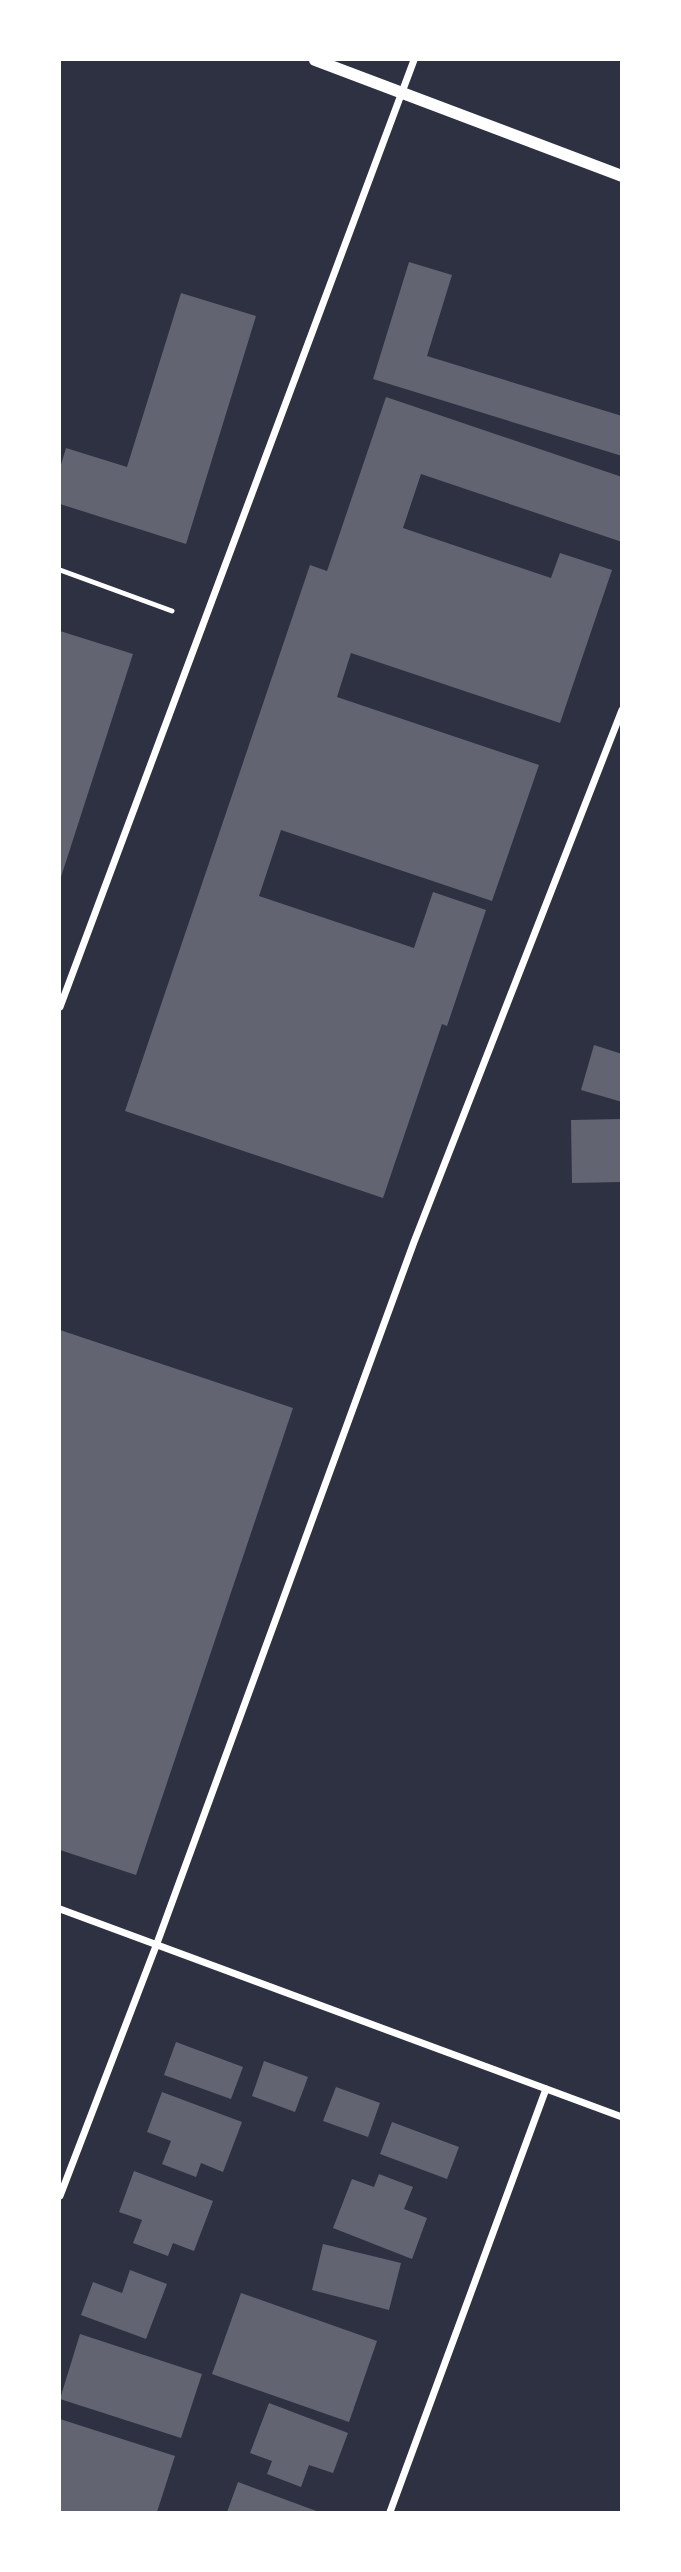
<svg xmlns="http://www.w3.org/2000/svg" width="681" height="2572" font-family="Manrope,sans-serif">
<style>
.building{fill:#626471}
.lines{fill:none;stroke-linecap:round;stroke-linejoin:round}
.service{stroke:#fff;stroke-width:5}
.minor{stroke:#fff;stroke-width:7}
.tertiary{stroke:#fff;stroke-width:12}
</style>
<rect width="100%" height="100%" fill="#2d3142"/>
<g class="building">
<polygon points="409,262 452,275 427,356 622,416 622,456 373,379"/>
<polygon points="181,293 256,316 186,544 60,504 60,468 66,448 127,467"/>
<polygon points="386,397 622,477 622,542 421,474 403,528 551,578 560,553 612,570 560,723 351,653 337,697 539,765 492,901 281,830 259,896 414,948 433,892 486,910 447,1026 442,1024 383,1198 125,1111 310,565 327,571"/>
<polygon points="60,631 133,654 60,880"/>
<polygon points="594,1045 622,1054 622,1102 581,1090"/>
<polygon points="622,1119 622,1182 572,1183 571,1120"/>
<polygon points="60,1330 293,1408 136,1875 60,1850"/>
<polygon points="176,2042 243,2067 231,2099 164,2075"/>
<polygon points="264,2061 308,2077 295,2112 252,2096"/>
<polygon points="336,2087 380,2103 368,2137 323,2121"/>
<polygon points="162,2092 242,2122 223,2172 201,2163 196,2177 162,2164 171,2141 147,2132"/>
<polygon points="392,2122 459,2147 447,2179 380,2154"/>
<polygon points="134,2171 213,2201 194,2251 173,2243 168,2256 133,2243 142,2220 119,2212"/>
<polygon points="379,2174 413,2187 404,2209 427,2218 412,2259 333,2228 352,2179 374,2187"/>
<polygon points="323,2244 401,2263 389,2310 312,2290"/>
<polygon points="130,2270 167,2284 146,2339 81,2315 93,2282 122,2293"/>
<polygon points="241,2293 377,2341 349,2422 212,2374"/>
<polygon points="80,2334 202,2374 181,2438 60,2399"/>
<polygon points="269,2403 348,2433 333,2473 309,2465 301,2487 267,2474 272,2461 250,2453"/>
<polygon points="60,2419 175,2456 157,2512 60,2512"/>
<polygon points="238,2482 319,2512 227,2512"/>
</g>
<g class="lines">
<polyline class="service" points="60,570 172,611"/>
<g class="minor">
<polyline points="60,1007 414,60"/>
<polyline points="60,1909 622,2117"/>
<polyline points="60,2196 156,1946 414,1242 622,710"/>
<polyline points="390,2512 546,2089"/>
</g>
<polyline class="tertiary" points="315,60 622,176"/>
</g>
<rect width="681" height="2572" fill="none" stroke="#ffffff" stroke-width="122"/>
</svg>
